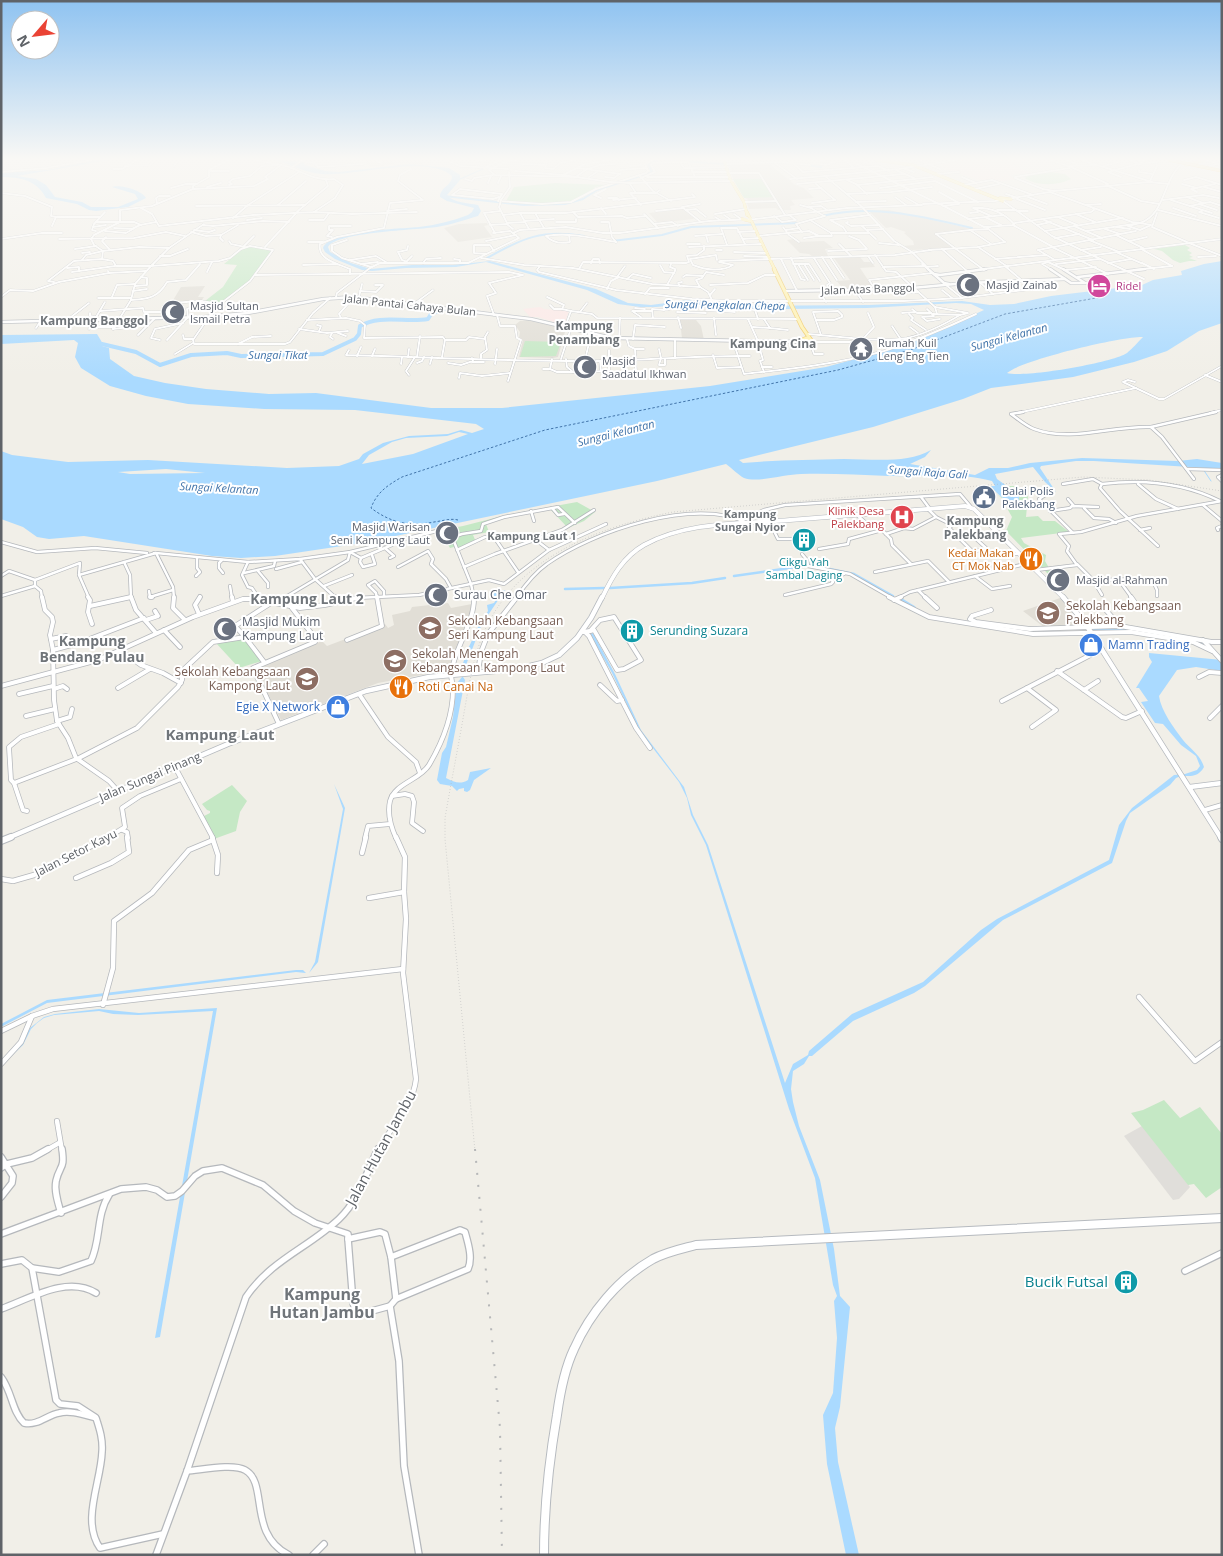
<svg xmlns="http://www.w3.org/2000/svg" width="1223" height="1556" font-family="'Open Sans',sans-serif">
<style>
.industrial{fill:#e0deda}
.education{fill:#e1ded6}
.medical{fill:#fce8e6}
.green{fill:#c5e8c5}
.water{fill:#aadaff;fill-rule:evenodd}
.lines{fill:none;stroke-linecap:round;stroke-linejoin:round}
.stream{stroke:#aadaff;stroke-width:1}
.canal-far2{stroke:#aadaff;stroke-width:2}
.canal-far1{stroke:#aadaff;stroke-width:2.5}
.canal{stroke:#aadaff;stroke-width:4}
.river{stroke:#aadaff;stroke-width:4}
.ferry{stroke:#4174aa;stroke-width:1;stroke-dasharray:2.5 2;stroke-linecap:butt}
.street-far4-casing{stroke:#b5b8bc;stroke-width:2.5}
.street-far3-casing{stroke:#b5b8bc;stroke-width:4}
.street-far2-casing{stroke:#b5b8bc;stroke-width:5.5}
.street-far1-casing{stroke:#b5b8bc;stroke-width:6}
.street-casing{stroke:#b5b8bc;stroke-width:8}
.secondary-far5-casing{stroke:#b6babf;stroke-width:2.5}
.secondary-far4-casing{stroke:#b6babf;stroke-width:4}
.secondary-far3-casing{stroke:#b6babf;stroke-width:5}
.secondary-far2-casing{stroke:#b6babf;stroke-width:6}
.secondary-far1-casing{stroke:#b6babf;stroke-width:8}
.secondary-casing{stroke:#b6babf;stroke-width:10}
.primary-far1-casing{stroke:#f2c960;stroke-width:3}
.primary-casing{stroke:#f2c960;stroke-width:4.5}
.street-far4{stroke:#fff;stroke-width:2}
.street-far3{stroke:#fff;stroke-width:2.5}
.street-far2{stroke:#fff;stroke-width:4}
.street-far1{stroke:#fff;stroke-width:4.5}
.street{stroke:#fff;stroke-width:5.5}
.secondary-far5{stroke:#fff;stroke-width:2}
.secondary-far4{stroke:#fff;stroke-width:2.5}
.secondary-far3{stroke:#fff;stroke-width:4}
.secondary-far2{stroke:#fff;stroke-width:4.5}
.secondary-far1{stroke:#fff;stroke-width:6}
.secondary{stroke:#fff;stroke-width:8}
.primary-far1{stroke:#fff2af;stroke-width:2.5}
.primary{stroke:#fff2af;stroke-width:3}
.rail-far1{stroke:#b6b7b8;stroke-width:1;stroke-dasharray:0.5 2.5;stroke-linecap:butt}
.rail{stroke:#b6b7b8;stroke-width:2;stroke-dasharray:2 10;stroke-linecap:butt}
.secondary-bridge-casing{stroke:#b6babf;stroke-width:2.5;stroke-linecap:butt}
.highway-bridge-casing{stroke:#f9ab00;stroke-width:3;stroke-linecap:butt}
.secondary-bridge{stroke:#fff;stroke-width:2}
.highway-bridge{stroke:#fde293;stroke-width:2.5}
.labels{text-anchor:middle;stroke-width:4;stroke-linejoin:round;paint-order:stroke}
.far-worship-label{font-size:11px;fill:#5b616d;stroke:#fff;text-anchor:start}
.far-hotel-label{font-size:11px;fill:#b23c85;stroke:#fff;text-anchor:start}
.far-street-label{font-size:11px;fill:#5f6368;stroke:#fff}
.far-water-label{font-size:11px;font-style:italic;fill:#4174aa;stroke:#fff}
.far-service-label{font-size:11px;fill:#4e5e75;stroke:#fff;text-anchor:start}
.far-health-label{font-size:11px;fill:#be3a42;stroke:#fff;text-anchor:end}
.far-neighbourhood-label{font-size:11px;font-weight:bold;fill:#70757a;stroke:#fff}
.far-food-label{font-size:11px;fill:#c56008;stroke:#fff;text-anchor:end}
.far-culture-label{font-size:11px;fill:#0d838f;stroke:#fff}
.far-quarter-label{font-size:12px;font-weight:bold;fill:#70757a;stroke:#fff}
.worship-label{font-size:12px;fill:#5b616d;stroke:#fff;text-anchor:start}
.education-label{font-size:12px;fill:#785e54;stroke:#fff;text-anchor:start}
.culture-label{font-size:12px;fill:#0d838f;stroke:#fff;text-anchor:start}
.shop-label{font-size:12px;fill:#366cbe;stroke:#fff;text-anchor:start}
.food-label{font-size:12px;fill:#c56008;stroke:#fff;text-anchor:start}
.street-label{font-size:12px;fill:#5f6368;stroke:#fff}
.neighbourhood-label{font-size:14px;font-weight:bold;fill:#70757a;stroke:#fff}
.quarter-label{font-size:15px;font-weight:bold;fill:#70757a;stroke:#fff}
.near-street-label{font-size:15px;fill:#5f6368;stroke:#fff}
.near-culture-label{font-size:15px;fill:#0d838f;stroke:#fff;text-anchor:end}
.near-neighbourhood-label{font-size:16px;font-weight:bold;fill:#70757a;stroke:#fff}
</style>
<rect width="100%" height="100%" fill="#f1efe8"/>
<polygon class="industrial" points="1142,1126 1190,1187 1179,1199 1173,1200 1124,1136"/>
<g class="education">
<polygon points="361,160 422,160 422,164 398,163 372,167"/>
<polygon points="768,163 795,185 804,188 814,198 791,200 795,205 790,206 791,210 778,210 776,208 749,209 747,203 751,202 744,197 733,179 729,164"/>
<polygon points="683,209 694,218 693,219 658,223 649,213"/>
<polygon points="868,210 889,210 972,229 935,234 953,248 912,250 903,246 914,245 913,241 904,233 906,232 891,227 886,228"/>
<polygon points="487,223 488,225 484,226 492,237 458,242 444,228 459,224"/>
<polygon points="794,239 798,242 824,241 833,248 825,249 828,256 812,256 809,254 800,253 787,240"/>
<polygon points="860,257 864,262 871,262 875,267 860,268 874,289 856,289 855,287 851,287 852,289 843,289 837,281 850,280 834,258"/>
<polygon points="205,286 198,297 204,297 201,301 172,302 181,287"/>
<polygon points="529,320 566,328 558,357 553,358 519,357 523,340 519,338 520,332 515,325 520,321"/>
<polygon points="680,320 696,320 701,326 704,340 682,339"/>
<polygon points="1060,598 1074,612 1067,614 1083,628 1045,628 1023,611"/>
<polygon points="448,603 451,608 472,604 470,615 448,670 378,683 281,720 256,669 322,641 327,646 385,624 388,628 394,625 392,615 410,611 412,607"/>
</g>
<g class="medical">
<polygon points="959,160 1024,160 1027,161 1011,165 1032,173 1008,175 1016,179 998,182 993,180 982,181 939,167 944,166 938,164"/>
<polygon points="540,307 544,309 569,311 564,325 538,317 530,317 523,309"/>
</g>
<g class="green">
<path d="M1050 172 1065 174 1071 179C1060 185 1037 187 1025 178L1028 176Z"/>
<polygon points="733,179 761,179 773,197 744,198"/>
<path d="M555 183 607 185 595 187 594 189C588 194 581 199 574 201 553 207 527 202 506 201L514 187Z"/>
<polygon points="1185,245 1190,248 1187,250 1192,253 1189,255 1193,257 1189,258 1197,261 1189,261 1180,263 1173,260 1162,251 1154,249"/>
<polygon points="245,247 265,247 273,251 250,281 221,303 205,301 223,287 237,265 224,264"/>
<polygon points="525,341 561,342 556,356 520,357"/>
<polygon points="1007,486 1016,486 1028,496 1026,517 1038,516 1043,521 1055,521 1069,532 1021,538 1024,543 1046,555 1045,561 1053,575 1049,575 1006,531 1012,517 1008,510 1008,504 997,494 1004,499 1015,490"/>
<polygon points="577,502 595,512 584,521 568,528 550,509 504,518 486,524 489,532 473,535 476,542 456,550 454,547 450,548 447,543 442,544 436,531 463,526 506,515"/>
<polygon points="245,639 262,661 239,668 216,643"/>
<polygon points="232,785 247,801 240,812 236,831 214,839 204,816 210,813 210,811 207,810 202,804"/>
<polygon points="1164,1100 1180,1118 1200,1107 1222,1134 1222,1187 1206,1198 1194,1184 1188,1185 1131,1113 1143,1110"/>
</g>
<g class="water">
<path d="M97 160H109L17 176 36 179 46 185 55 197 82 202 91 207H118L138 199 135 194 112 187C120 184 142 190 146 198L128 207 96 211 89 210 77 204 46 198C37 180 20 177 1 177V173L48 170Z"/>
<path d="M274 160 306 162 304 163 305 165 325 171 339 172 409 164 449 168 460 175V180L447 195C454 203 468 203 478 205L481 211 478 216C464 220 450 225 437 227 417 230 336 232 328 247L330 252 351 263 371 269 412 265H453L490 261 596 289 628 303 651 305 688 300 742 306 869 305 962 301 990 305 1014 304 1051 296 1142 285 1153 280 1182 275 1181 271 1204 264 1222 261V323L1199 331 1167 351 1134 362 1073 377 991 388 963 399 873 427 739 460 743 463C777 460 810 460 844 459 871 459 907 464 931 450L925 457 910 464 975 475 989 468H1008L1030 463 1082 458 1178 461 1197 459 1222 463V469L1094 461H1076L1041 466 1040 468 1056 492 1045 482 1033 467 995 474 997 479 1019 495V501C1006 503 999 496 991 486H995L992 481C958 472 924 477 889 476 860 475 831 473 801 474 786 474 758 483 744 478 738 475 732 468 726 464L657 481 362 543 275 556 241 558 212 556 84 536 49 539 37 537 23 527 1 519V451L12 455 68 462 148 460 287 468 339 466 359 459 363 454 383 443 409 436 448 434 461 430 472 433 484 429 476 424 355 410 264 409 188 404 146 396 110 386 81 368 75 357 78 343 74 340 1 344V335L97 334 103 344 102 346 109 348 110 359 134 376 165 383 206 389 269 394 316 393 431 408H502L710 386 826 367 907 345 984 310 971 304 956 303 867 308 787 309H740L689 304 656 307H640L618 304 587 290 486 262 456 267 406 268 372 271 362 270 335 259 325 252 323 248C330 230 400 229 419 227 436 225 452 221 468 215L472 212 474 208 447 201 440 197C440 187 452 186 452 176 428 154 354 177 322 174 305 173 291 164 274 160ZM1143 337C1138 342 1132 349 1127 353 1112 363 1024 378 1007 373 1022 360 1122 336 1143 337ZM459 432 468 434 413 454 362 464 369 455 392 442 406 438 447 436ZM166 469 205 473 130 474 118 472Z"/>
<path d="M505 590 482 624 464 670 463 677 465 680 446 778C454 782 460 785 468 780L470 772 491 768 474 780 470 790 467 792 464 791V788L459 789 457 791 452 786 440 784 437 780 442 753 446 747 453 717 457 683 462 677 461 669 468 649 478 627 488 611 487 605 494 603 496 600 492 594Z"/>
<path d="M593 633 615 674 641 730 684 787 693 815 708 845 785 1083 793 1064 808 1055 809 1051 852 1014 923 982 981 930 997 919 1109 860 1119 825 1132 808 1174 775 1185 774 1197 770 1200 766 1196 756 1181 745 1163 724 1155 723 1141 702 1148 701 1139 688H1136L1152 662 1149 657V653L1222 660V671L1196 667 1177 670 1159 696C1161 711 1174 728 1183 740 1191 750 1200 754 1204 767 1196 781 1186 773 1176 778 1174 780 1172 783 1170 785L1130 813 1126 821 1112 863 1003 920 925 986 914 993 853 1021 812 1056H809L804 1064 793 1071 791 1089 793 1102 799 1126 820 1180 834 1249 840 1296 850 1307 840 1407 835 1428 838 1462 859 1555H846L827 1464 823 1415 833 1393 837 1338 834 1301 837 1296 833 1285 815 1178 789 1109 706 845 691 815 687 798 679 782 639 730 612 673 590 634Z"/>
<polygon points="334,784 345,808 318,962 309,973 315,962 343,809"/>
<polygon points="296,970 303,970 306,973 296,972 47,1003 1,1027 1,1024 47,1000"/>
<polygon points="217,1008 160,1337 155,1338 213,1011 138,1015 113,1014 99,1011 54,1015 44,1018 37,1023 31,1029 23,1045 1,1066 21,1045 30,1028 44,1017 55,1014 99,1009 139,1013"/>
</g>
<g class="lines">
<g class="stream">
<polyline points="460,179 483,169"/>
<polyline points="1203,469 1211,481"/>
</g>
<g class="canal-far2">
<polyline points="666,160 725,164"/>
<polyline points="793,163 821,167"/>
<polyline points="444,196 524,205 565,204 583,199 597,190 650,173 652,172 648,164 657,160"/>
<path d="M822 216C874 204 921 216 972 228"/>
<polyline points="612,241 662,235 691,227 799,223"/>
<path d="M487 258C524 238 541 229 584 236"/>
</g>
<g class="canal-far1">
<polyline points="820,567 854,574 893,596"/>
<polyline points="734,576 810,565"/>
<polyline points="610,588 692,583 725,578"/>
<polyline points="565,589 604,588"/>
</g>
<g class="canal">
<polyline points="901,600 914,608"/>
<polyline points="1094,631 1130,630 1144,632"/>
<polyline points="1191,640 1201,642 1207,647"/>
</g>
<path class="river" d="M102 344 136 352 160 365 191 355 227 353 241 356 323 354 355 339 359 334 360 326C380 314 406 323 428 319L431 314 444 309"/>
<path class="ferry" d="M458 520C451 518 442 521 434 522 410 527 391 523 371 508 377 492 388 485 402 477L545 430 838 370 910 350 1005 314 1102 297 1104 295 1097 290"/>
<g class="street-far4-casing">
<g id="street-far4">
<polyline points="228,160 209,170 209,177 193,186 193,189 152,206 120,210 120,222 94,235 91,239 94,245 103,251 139,247 169,248 151,266 219,261 230,258 241,249 250,246 273,250 250,281 215,308 193,340 194,344 285,344 290,342 313,313 330,298"/>
<polyline points="376,160 382,164"/>
<polyline points="478,160 486,160"/>
<polyline points="509,160 489,170 495,175 578,177"/>
<polyline points="708,160 709,162"/>
<polyline points="845,160 854,168"/>
<polyline points="919,160 940,169"/>
<polyline points="1066,160 1077,164"/>
<polyline points="1081,160 1152,182"/>
<polyline points="1129,160 1140,164"/>
<polyline points="1206,160 1216,163"/>
<polyline points="302,161 314,163 318,167 363,164"/>
<polyline points="508,161 517,161"/>
<polyline points="821,161 831,162"/>
<polyline points="547,162 545,168 553,169 560,163 576,160"/>
<polyline points="627,162 640,161"/>
<polygon points="680,162 688,162 691,168 684,168"/>
<polyline points="503,163 545,165"/>
<polyline points="775,163 797,179"/>
<polyline points="793,163 803,172"/>
<polyline points="814,163 826,165 838,161"/>
<polyline points="1142,163 1139,161 1145,160"/>
<polyline points="726,164 780,162 810,165"/>
<polyline points="857,164 939,204"/>
<polyline points="863,164 870,160"/>
<polyline points="125,166 150,165 155,160"/>
<polyline points="174,166 178,160"/>
<polyline points="630,166 641,165"/>
<polyline points="1070,166 1095,165"/>
<polyline points="1104,166 1119,162"/>
<polyline points="1209,166 1222,163"/>
<polyline points="291,168 303,160"/>
<polyline points="484,168 500,160"/>
<polyline points="578,168 620,174"/>
<polyline points="691,168 695,177"/>
<polyline points="691,168 728,167"/>
<polyline points="113,169 122,169 137,160"/>
<polyline points="588,169 600,165 615,164"/>
<polyline points="905,169 914,172"/>
<polyline points="620,170 646,168"/>
<polyline points="896,170 914,178"/>
<polyline points="1139,170 1139,172 1152,174"/>
<polyline points="210,171 229,171"/>
<polyline points="1,172 46,168 92,160"/>
<polyline points="692,172 729,172"/>
<polyline points="803,172 878,166 889,171"/>
<polyline points="730,173 759,173 785,215"/>
<polyline points="938,174 959,172"/>
<polyline points="563,175 585,164 610,160"/>
<polyline points="577,176 587,169"/>
<polyline points="640,176 653,191 671,201"/>
<polyline points="589,177 597,172"/>
<polyline points="605,177 614,178 621,173"/>
<polyline points="647,177 730,177"/>
<polyline points="962,177 976,183"/>
<polyline points="1121,177 1108,172 1138,164 1156,162"/>
<polyline points="641,178 655,172 651,165 653,163 680,162"/>
<polyline points="465,179 472,181 474,178 493,175"/>
<polyline points="790,179 825,176"/>
<polyline points="847,180 858,185 933,177"/>
<polyline points="1184,180 1196,177 1222,185"/>
<polyline points="1150,181 1157,166 1156,162"/>
<polyline points="488,183 491,176"/>
<polyline points="498,183 501,176"/>
<polyline points="626,183 630,184 636,193"/>
<polyline points="797,184 904,174"/>
<polyline points="816,184 835,200"/>
<polyline points="1182,184 1197,188"/>
<polyline points="229,185 232,184 229,182 233,179 250,176 262,166 277,165"/>
<polyline points="857,185 867,194"/>
<polyline points="964,185 992,180 1033,195"/>
<polyline points="1106,185 1141,201 1159,204"/>
<polyline points="207,187 221,183"/>
<polyline points="1204,187 1222,192"/>
<polyline points="171,188 186,184 197,184"/>
<polyline points="880,188 935,181 978,202"/>
<polyline points="194,189 254,186 268,179 265,177 281,165"/>
<polyline points="809,189 821,188"/>
<polyline points="975,189 999,184"/>
<polyline points="939,192 959,203"/>
<polyline points="1197,192 1191,189 1215,184"/>
<polyline points="1,193 25,196 52,207 51,216 56,217 52,226"/>
<polyline points="502,194 498,201 542,204 571,202 596,189 646,173 648,171 645,164 653,160"/>
<polyline points="847,194 891,192 932,187"/>
<polyline points="1006,194 1018,198"/>
<polyline points="499,197 493,199 452,195 460,189 502,194"/>
<polyline points="895,197 906,205"/>
<polyline points="905,197 919,205"/>
<polyline points="1028,197 1047,204"/>
<polyline points="1187,197 1203,203"/>
<polyline points="601,198 594,195 606,189"/>
<polyline points="608,198 617,198 619,200"/>
<polyline points="1017,199 1045,210"/>
<polyline points="613,200 636,198"/>
<polyline points="1163,200 1203,195 1219,198"/>
<polyline points="1171,200 1212,213"/>
<polyline points="744,202 776,201"/>
<polyline points="856,202 886,201"/>
<polyline points="157,203 156,198 159,196 170,196"/>
<polyline points="812,203 835,200"/>
<polyline points="700,204 682,207 701,222"/>
<polyline points="1199,204 1217,210"/>
<polyline points="278,205 306,181"/>
<polyline points="641,205 630,193 656,193 660,190"/>
<polyline points="800,205 811,208 824,216"/>
<polyline points="1086,205 1101,204"/>
<polyline points="196,206 305,205"/>
<polyline points="943,206 959,204"/>
<polyline points="1190,206 1210,202 1222,206"/>
<polyline points="809,207 821,206 827,210"/>
<path d="M141 208 152 214 159 226 253 215 314 212 335 198 343 185 334 179C317 181 306 174 292 168 281 164 267 163 256 160"/>
<polyline points="601,208 606,214"/>
<polyline points="1173,208 1196,216"/>
<polyline points="686,210 696,209 706,217"/>
<polyline points="997,210 1016,210"/>
<polyline points="1158,210 1222,226"/>
<polyline points="387,211 407,209"/>
<polyline points="656,211 683,208"/>
<polyline points="1018,211 1028,211"/>
<polyline points="1202,211 1199,212 1219,218"/>
<polyline points="314,212 352,214 417,212"/>
<polyline points="573,212 578,217 622,216 627,218 646,216"/>
<polyline points="520,213 566,213 695,197 692,194"/>
<polyline points="535,213 544,228"/>
<polyline points="970,213 978,212"/>
<polyline points="644,214 658,228"/>
<polyline points="715,214 746,209"/>
<polyline points="734,214 741,219"/>
<polyline points="1076,214 1095,222"/>
<polyline points="503,215 520,213 529,229"/>
<polyline points="724,215 730,219"/>
<polyline points="774,216 782,222 796,220 789,215"/>
<path d="M991 216 973 208C989 207 1003 212 1014 224"/>
<polyline points="56,217 100,217"/>
<polyline points="715,217 720,220"/>
<polyline points="985,217 1001,225"/>
<polyline points="1058,217 1077,225"/>
<polyline points="233,218 248,205 299,172"/>
<polyline points="968,219 1003,215"/>
<polyline points="247,220 262,218"/>
<polyline points="309,220 324,220 329,213"/>
<polyline points="810,220 831,233"/>
<polyline points="1044,220 1093,240"/>
<polyline points="525,221 554,219"/>
<polyline points="96,222 120,222"/>
<polyline points="120,222 134,222 141,225"/>
<polyline points="556,222 576,222 576,219"/>
<polyline points="601,222 609,222 612,237 616,242"/>
<polyline points="848,222 846,223 851,226 879,225"/>
<polyline points="507,223 525,222"/>
<polyline points="654,224 672,222 678,226"/>
<polyline points="203,225 213,226 263,221 289,222"/>
<polyline points="490,225 507,224"/>
<polyline points="1037,225 1051,222"/>
<polyline points="862,226 876,239"/>
<polyline points="1074,226 1102,238"/>
<polyline points="93,227 106,225"/>
<polyline points="783,227 789,235 799,242"/>
<polyline points="132,229 140,225 156,222"/>
<polyline points="988,229 970,230 991,244"/>
<polyline points="1105,229 1120,234"/>
<polyline points="194,230 209,232 215,230"/>
<polyline points="786,230 799,228"/>
<polyline points="867,230 883,229"/>
<polyline points="96,231 92,230 94,224 105,212"/>
<polyline points="105,231 126,233 133,229 114,228"/>
<polyline points="1045,231 1123,218"/>
<polyline points="1086,231 1134,224"/>
<polyline points="191,232 206,236 221,235"/>
<polyline points="738,232 756,231"/>
<polyline points="802,232 796,224 825,216"/>
<polyline points="493,233 510,231"/>
<polyline points="495,233 484,213 500,211"/>
<polyline points="847,233 843,227 830,220 870,215"/>
<polyline points="936,234 984,270"/>
<polyline points="936,234 970,230"/>
<path d="M569 235 570 242C561 244 553 243 546 236 569 232 593 238 616 242"/>
<polyline points="706,235 708,242"/>
<polyline points="1116,235 1143,248 1141,249"/>
<polyline points="695,236 722,234"/>
<polyline points="758,236 809,231 819,236 804,238"/>
<polyline points="819,236 832,236 831,233 869,233"/>
<polyline points="106,237 102,241 110,250"/>
<polyline points="332,237 327,236 333,230 329,230 329,226 351,226"/>
<polyline points="1055,238 1079,234"/>
<polyline points="1,239 42,233 62,233"/>
<polyline points="59,239 134,238 166,232 185,236"/>
<polyline points="743,239 759,238"/>
<polyline points="347,240 332,245 332,251 342,258 371,267"/>
<polyline points="1089,240 1119,252"/>
<polyline points="223,241 220,238 221,235 238,225"/>
<polyline points="229,241 231,244 245,247"/>
<polyline points="486,241 516,235"/>
<polyline points="1130,241 1147,237"/>
<polyline points="308,242 323,242"/>
<polyline points="879,243 899,245"/>
<polyline points="1189,243 1222,256"/>
<polyline points="687,244 700,244"/>
<polyline points="839,244 851,256"/>
<polyline points="727,245 721,228 737,228 745,244"/>
<polyline points="244,246 254,236"/>
<polyline points="265,247 299,210 328,186 326,180"/>
<polyline points="689,247 762,244"/>
<polyline points="1052,247 1108,274"/>
<polyline points="169,248 204,224"/>
<polyline points="75,249 96,246"/>
<polyline points="942,249 993,294"/>
<polyline points="716,250 722,250"/>
<polyline points="1081,250 1101,247"/>
<polyline points="828,251 867,249 859,240 849,236"/>
<polyline points="734,252 767,253"/>
<polyline points="82,253 90,252"/>
<polyline points="1118,253 1141,263"/>
<polyline points="486,254 474,253 474,245 490,245 494,251"/>
<polyline points="875,255 886,271 896,272 935,307 937,314"/>
<polyline points="160,256 170,256 188,249"/>
<polyline points="744,256 769,257"/>
<polyline points="868,256 873,263"/>
<polyline points="1094,256 1144,279"/>
<polyline points="822,257 837,280"/>
<polyline points="830,257 844,278"/>
<polyline points="1198,257 1216,256"/>
<polyline points="481,258 524,265 573,268 652,284 700,287 708,292 712,300"/>
<polyline points="791,258 801,279 805,280"/>
<polyline points="814,258 830,283 827,285 829,290"/>
<polyline points="454,259 460,260 460,263"/>
<polyline points="781,259 797,291"/>
<polyline points="995,259 1046,255"/>
<polyline points="82,260 86,255 103,251 102,259 113,261 116,266 151,266"/>
<polyline points="350,260 376,256 386,262"/>
<path d="M717 260 716 255 690 259 693 265C705 270 722 272 733 265L719 262"/>
<polyline points="405,261 402,260 398,252 407,250 408,246"/>
<polyline points="720,261 769,259"/>
<polyline points="406,262 412,256"/>
<polyline points="423,263 426,259 441,258"/>
<polyline points="591,263 593,259 599,259 600,263"/>
<polyline points="1108,263 1131,259"/>
<polyline points="1142,263 1154,269"/>
<polyline points="361,264 378,262"/>
<polyline points="793,264 809,264 820,281"/>
<polyline points="798,264 808,280"/>
<polyline points="804,264 814,280"/>
<polyline points="1056,264 1099,259"/>
<polyline points="303,265 337,264"/>
<polyline points="660,265 664,272 674,273"/>
<polyline points="540,266 537,270 539,272 616,290 692,299 730,301 904,301 962,298 1032,289"/>
<polyline points="883,267 926,266"/>
<polyline points="926,267 938,266"/>
<polyline points="1006,267 1032,289"/>
<polyline points="67,268 79,267 79,270"/>
<polyline points="579,269 583,262 686,263 689,262 687,256 697,255 704,250 704,246"/>
<polyline points="1066,270 1096,267"/>
<polyline points="108,271 109,273 146,271"/>
<polyline points="72,272 115,266"/>
<polyline points="207,272 212,262"/>
<path d="M350 274V269C339 264 317 260 320 244L337 237 384 228 390 203 423 200 398 181 400 175 411 169"/>
<polyline points="255,275 509,272 523,275 489,283 496,293 487,296 494,315"/>
<polyline points="1097,275 1107,281"/>
<polyline points="617,277 625,266"/>
<polyline points="683,277 686,275 703,276"/>
<polyline points="627,279 633,274 651,278"/>
<polyline points="54,282 48,281 74,261 102,259"/>
<polyline points="1085,283 1107,281"/>
<polyline points="667,285 675,271 675,269 670,267 671,264"/>
<polyline points="710,285 748,283 765,275 777,275"/>
<polyline points="946,285 962,298"/>
<polyline points="135,286 147,285 147,278 141,277"/>
<polyline points="680,286 678,283 682,282"/>
<polyline points="700,287 696,280 702,278 706,272 724,275"/>
<polyline points="607,289 611,281 619,277"/>
<polyline points="875,289 869,280 933,273"/>
<polyline points="855,290 863,302"/>
<polyline points="942,290 952,298"/>
<polyline points="133,291 147,289"/>
<polyline points="360,291 376,292 383,285 375,285"/>
<polyline points="898,293 918,292"/>
<polyline points="645,294 650,288 669,288"/>
<polyline points="710,295 715,289"/>
<polyline points="822,296 826,302"/>
<polyline points="1,297 10,290 33,291 59,282 109,273"/>
<polyline points="112,297 117,285 135,284"/>
<polyline points="336,297 337,293 370,268 380,263 468,263 519,238 513,233"/>
<polyline points="359,297 362,284"/>
<polyline points="547,297 564,305 562,309 571,311"/>
<polyline points="98,298 131,298"/>
<path d="M131 300C148 299 158 298 167 282L186 280 200 264"/>
<polyline points="414,304 433,290"/>
<polyline points="550,305 554,309 562,309"/>
<polyline points="935,307 968,313 960,315"/>
<polyline points="635,308 645,309"/>
<polyline points="912,309 917,313 931,313"/>
<polyline points="927,309 933,315"/>
<polyline points="706,310 735,312"/>
<polyline points="100,311 143,308 144,312 166,312"/>
<polyline points="580,312 587,303"/>
<polyline points="677,312 706,313"/>
<polyline points="90,313 90,316 96,317"/>
<polyline points="902,313 915,312"/>
<polyline points="909,314 913,318 911,320 926,330"/>
<polyline points="497,315 500,326 515,326 517,338 521,340 508,381"/>
<polyline points="934,316 922,317 927,321 940,319"/>
<polyline points="641,317 632,311 652,311"/>
<polyline points="678,317 681,328"/>
<polyline points="163,318 171,303 201,301 220,304"/>
<polyline points="341,318 339,314 354,297"/>
<polyline points="653,318 652,309 664,310 690,305 755,310 758,319"/>
<polyline points="714,318 716,335"/>
<polyline points="748,319 757,339 763,360 760,361 764,372"/>
<polyline points="764,319 770,328 788,330"/>
<polyline points="307,320 346,318 360,321 365,325 364,338 443,337 445,340 442,357"/>
<polyline points="816,320 834,320 842,317 842,315 838,311 813,312 821,335"/>
<polyline points="72,322 71,317 89,303"/>
<polyline points="317,325 321,326 319,331"/>
<polyline points="892,326 900,338"/>
<polyline points="90,327 115,327"/>
<polyline points="565,327 571,311 592,314 597,318 798,319"/>
<polyline points="753,327 770,328"/>
<polyline points="910,327 918,333"/>
<polyline points="36,328 40,322"/>
<polyline points="89,329 105,302"/>
<polyline points="113,329 131,300 135,284 151,266"/>
<polyline points="113,329 129,327"/>
<polyline points="299,329 327,333 348,331"/>
<polyline points="332,333 330,337 333,339"/>
<polyline points="338,333 346,336"/>
<polyline points="589,333 592,323"/>
<path d="M807 334C835 336 881 343 907 338 925 334 945 324 960 315L933 314"/>
<polyline points="138,335 154,319"/>
<polyline points="183,335 184,339 193,339"/>
<polyline points="619,338 620,318"/>
<polyline points="627,339 629,346 635,349 636,372"/>
<polyline points="633,339 635,325 665,327"/>
<polyline points="160,340 151,338 155,329 183,323"/>
<polyline points="167,340 188,317 187,309 200,304 202,301"/>
<polyline points="445,340 466,340 469,337 485,339"/>
<polyline points="675,340 675,358"/>
<path d="M733 341 744 374C791 369 838 364 884 351 915 341 946 328 976 314"/>
<polyline points="565,342 586,342"/>
<polyline points="860,342 872,354"/>
<polyline points="238,344 252,337 271,336"/>
<polyline points="635,349 644,349"/>
<polyline points="659,349 661,358 659,365 665,365 665,359"/>
<path d="M349 350 346 355C431 357 516 362 601 361 651 360 700 355 750 356"/>
<polyline points="609,350 609,370"/>
<polyline points="175,354 193,343"/>
<polyline points="823,354 814,354 810,342 860,342 874,327 868,313"/>
<polyline points="713,355 717,368 741,367"/>
<polyline points="357,356 361,347"/>
<polyline points="372,356 375,349"/>
<polyline points="408,357 409,349"/>
<polyline points="417,357 420,336"/>
<polyline points="481,358 481,354 487,350 485,337 488,332"/>
<polyline points="561,359 571,328"/>
<polyline points="585,360 589,343 586,342 589,333"/>
<polyline points="472,362 484,362"/>
<polyline points="417,363 422,361 424,357"/>
<polyline points="448,363 461,365 473,361 472,358"/>
<polyline points="401,364 402,357"/>
<polyline points="430,364 432,357"/>
<polyline points="495,364 497,349"/>
<polyline points="762,367 772,367"/>
<polyline points="543,369 550,369 552,359"/>
<polyline points="550,369 557,372 573,372 567,367 566,359"/>
<polyline points="573,372 601,371 600,361"/>
<polyline points="409,375 406,371 415,357"/>
<polyline points="1205,375 1222,382"/>
<polyline points="459,378 460,373 482,376 510,373"/>
<polyline points="1135,382 1128,380 1123,382 1159,399 1164,399 1222,366"/>
<polyline points="1017,413 1136,388"/>
<polyline points="1210,413 1222,410"/>
</g>
</g>
<g class="street-far3-casing">
<g id="street-far3">
<path d="M1023 412 1011 414C1018 419 1026 426 1034 429 1072 443 1113 425 1151 427"/>
<polyline points="1187,469 1222,470"/>
<polyline points="1222,475 1218,477 1222,481"/>
<polyline points="1194,479 1162,437 1151,427 1216,412"/>
<polyline points="1063,484 1093,479 1102,484"/>
<polyline points="1138,484 1156,499 1178,509"/>
<polyline points="1047,494 1039,499 1073,533"/>
<polyline points="921,497 930,509"/>
<polyline points="1068,499 1074,506"/>
<polyline points="1203,505 1222,521"/>
<polyline points="552,508 558,515 564,514"/>
<polyline points="1084,508 1094,518 1109,519 1116,523"/>
<polyline points="928,509 936,517 952,525 965,522 989,523"/>
<polyline points="531,511 534,521"/>
<polyline points="1050,511 1070,508 1072,506 1098,507"/>
<polyline points="857,515 866,523 879,527 891,539 892,545 911,564"/>
<polyline points="742,520 764,510 785,505 960,494 971,507"/>
<polyline points="769,521 778,539 792,539"/>
<polyline points="952,525 949,528 973,552 986,548 975,538 987,536 1003,538"/>
<polyline points="1140,530 1150,528"/>
<polyline points="1218,530 1217,528 1222,526"/>
<polyline points="886,534 904,528 913,529 936,517"/>
<polyline points="453,539 471,584 474,598"/>
<polyline points="536,540 549,550"/>
<polyline points="1,542 37,552 95,548 147,553"/>
<path d="M1158 546 1120 511 1100 488 1102 484C1142 479 1184 483 1220 501"/>
<polyline points="386,549 394,556 390,558"/>
<polyline points="819,549 848,544 849,539 882,530"/>
<polyline points="457,550 485,537 494,537 518,572"/>
<polyline points="154,553 156,553 173,587 174,598"/>
<polyline points="802,554 807,560 808,566 850,574 892,598"/>
<polyline points="1002,554 1020,554"/>
<polyline points="361,558 360,562 363,567 375,564 372,555"/>
<polyline points="300,559 350,552 437,531 440,538 445,540 462,534 481,531 483,524 504,517 558,507 575,523"/>
<polyline points="222,560 219,563 219,568 223,573"/>
<polyline points="124,562 130,575 131,598"/>
<polyline points="248,562 242,575 248,587 252,588 256,594 254,598"/>
<polyline points="1077,564 1093,580 1102,595"/>
<polyline points="398,567 428,551 433,559 431,564 446,579 451,588"/>
<polyline points="464,567 495,554 562,530 594,510"/>
<polyline points="276,569 302,562"/>
<polyline points="1036,570 1077,565 1067,551 1069,546 1059,534 1081,532 1137,516 1222,501"/>
<polyline points="258,571 268,583 268,587"/>
<polyline points="875,572 928,561 949,582"/>
<polyline points="244,573 274,566 275,561"/>
<polyline points="79,575 156,553 248,562 300,559 315,579 336,598"/>
<polyline points="1,576 9,571 35,580 80,563 79,575 89,598"/>
<polyline points="196,576 200,572 197,568 197,558"/>
<polyline points="975,576 992,589 1010,586"/>
<polyline points="35,580 35,586 41,591 42,598"/>
<polyline points="1093,580 1152,579 1157,590 1157,596"/>
<polyline points="1119,580 1132,598"/>
<polyline points="230,586 232,598"/>
<polyline points="324,586 352,575"/>
<polyline points="918,590 926,598"/>
<polyline points="149,591 150,597 173,590"/>
<polyline points="785,595 831,584 833,582 830,577 844,574"/>
<polyline points="1,596 35,586"/>
<polyline points="127,598 131,597"/>
<polyline points="199,598 200,596"/>
<polyline points="284,598 348,560 350,552 361,558 392,545 391,543"/>
<polyline points="356,598 419,595 489,580 504,584 549,550 606,524"/>
<polyline points="377,598 376,593 368,585 375,581 384,591 384,596"/>
<path d="M516 598C525 585 534 573 547 564 591 532 696 496 747 523"/>
<polyline points="898,598 910,592 1029,563"/>
</g>
</g>
<g class="street-far2-casing">
<g id="street-far2">
<polyline points="42,597 45,610 52,617 53,622 50,635 53,650 54,700 57,721 68,738 76,758 109,781 118,791"/>
<polyline points="88,597 90,600 88,612 92,624"/>
<polyline points="131,597 136,610 156,633"/>
<polyline points="150,597 152,597"/>
<polyline points="174,597 173,608 185,620"/>
<polyline points="232,597 233,602"/>
<polyline points="335,597 340,601"/>
<polyline points="889,597 929,617 1033,634 1131,632 1193,642 1212,651"/>
<polyline points="925,597 937,608"/>
<polyline points="254,599 255,597"/>
<polyline points="894,600 901,597"/>
<polyline points="272,603 287,597"/>
<polyline points="90,606 131,597"/>
<polyline points="1104,608 1120,626"/>
<polyline points="1119,608 1136,604 1131,597"/>
<polyline points="991,610 972,616 970,619 976,622 1030,629 1120,626 1212,642 1222,642"/>
<polyline points="199,614 195,605 200,597"/>
<polygon points="614,617 641,660 624,669 617,670 594,630 590,631 600,620"/>
<polyline points="146,620 158,616 155,611"/>
<polyline points="164,630 180,647"/>
<polyline points="583,632 590,631"/>
<polyline points="585,632 589,636 636,728 650,748"/>
<polyline points="245,637 235,626 271,603"/>
<polyline points="51,639 66,636"/>
<polyline points="347,640 382,626 377,597"/>
<polyline points="1203,640 1222,661"/>
<polyline points="53,650 79,643 144,618"/>
<polyline points="120,650 141,665 163,673 181,683"/>
<polyline points="1057,671 1084,690"/>
<polyline points="478,672 481,652 488,634 517,597"/>
<polyline points="1199,677 1209,672 1222,673"/>
<polyline points="1098,681 1084,690 1122,717 1126,718 1142,711"/>
<polyline points="600,685 617,701 622,700"/>
<polyline points="1,686 98,660 193,617 243,599 254,599 300,608 325,605 361,597"/>
<polyline points="118,688 150,669"/>
<polyline points="54,689 63,686 67,689"/>
<polyline points="19,694 53,686"/>
<polyline points="359,694 388,737 416,762 420,773"/>
<polyline points="1002,701 1027,688"/>
<polyline points="26,716 55,709"/>
<polyline points="1210,718 1222,706"/>
<polyline points="57,721 70,717 72,709"/>
<polyline points="279,724 253,668 315,642 315,638 292,608"/>
<polyline points="1032,727 1056,710 1027,688 1102,649"/>
<polyline points="175,767 213,838"/>
<polyline points="14,783 79,758 137,728 178,687 182,680 182,671 213,642 245,637 264,662"/>
<polyline points="392,796 405,794 412,796 414,802 412,823 423,831"/>
<polyline points="1205,810 1222,805"/>
<polyline points="27,811 23,810 14,783 11,780 9,747 21,737 59,724"/>
<polyline points="122,830 127,832 128,838"/>
<polyline points="107,838 125,827 122,808 140,796 181,779"/>
<polyline points="365,838 368,826 390,824"/>
<path d="M396 838C391 827 387 814 390 801 395 783 420 780 429 765 442 743 453 716 453 689 453 684 451 679 451 674 454 648 475 623 474 597"/>
</g>
</g>
<g class="street-far1-casing">
<g id="street-far1">
<polyline points="212,837 218,855 217,873"/>
<polyline points="362,853 366,837"/>
<polyline points="76,878 111,863 129,852 127,837"/>
<polyline points="1,879 13,881 34,875 109,837"/>
<polyline points="369,898 404,892"/>
<polyline points="1139,997 1195,1061 1222,1042"/>
<polyline points="103,1005 113,968 114,921 152,893 189,850 213,840"/>
<polyline points="1,1031 32,1016 53,1009 403,969"/>
<polyline points="1,1064 21,1042 32,1016"/>
<polyline points="57,1121 62,1151"/>
<polyline points="45,1151 59,1143"/>
<path d="M378 1151C390 1127 413 1107 416 1079L403 973 406 919 404 892 405 857 396 837"/>
</g>
</g>
<g class="street-casing">
<g id="street">
<polyline points="1,1157 13,1176 12,1183 1,1197"/>
<polyline points="1,1168 7,1164 32,1158 48,1149"/>
<path d="M61 1213C58 1203 54 1191 56 1181 60 1164 65 1170 62 1149"/>
<path d="M460 1230 465 1232C468 1243 473 1258 468 1269L396 1299 391 1257Z"/>
<polyline points="1,1234 121,1189 146,1187 157,1190 167,1197 175,1196 182,1191 195,1176 203,1171 222,1168 263,1185 294,1211 315,1223 348,1234 348,1239 380,1232 385,1234 391,1257"/>
<polyline points="348,1239 353,1303 356,1312 361,1314 390,1306 396,1299"/>
<polyline points="1,1264 22,1260 32,1268 56,1400 60,1404 78,1406 95,1417"/>
<path d="M32 1268 59 1272 91 1261C101 1240 96 1215 109 1195"/>
<polyline points="1185,1271 1222,1253"/>
<polyline points="390,1306 399,1361 404,1466 419,1555"/>
<path d="M1 1309C29 1299 67 1275 96 1293"/>
<path d="M1 1377C12 1391 12 1412 24 1423 38 1426 47 1415 59 1413 71 1410 84 1415 96 1418 100 1430 103 1440 102 1452 101 1482 81 1521 100 1548L163 1534"/>
<path d="M187 1471C201 1470 233 1463 245 1470 269 1483 247 1534 289 1555"/>
<path d="M156 1555 187 1471 246 1297C271 1260 308 1248 339 1219 359 1200 366 1173 378 1149"/>
<polyline points="313,1555 324,1544"/>
</g>
</g>
<g class="secondary-far5-casing">
<g id="secondary-far5">
<polyline points="446,160 460,166 508,169"/>
<polyline points="1050,160 1071,167 1108,184"/>
<polyline points="515,171 563,175 610,182"/>
<polyline points="825,176 860,205 894,241 912,252 925,265"/>
<polyline points="826,176 899,169 956,160"/>
<polyline points="1015,177 1070,168"/>
<polyline points="1015,178 1043,189 1054,191 1149,182 1169,184"/>
<polyline points="630,183 733,181"/>
<polyline points="501,200 510,187 509,172"/>
<polyline points="1003,201 1052,236 1094,256"/>
<polyline points="500,204 499,207 508,225 513,229"/>
<polyline points="923,204 995,201 1050,192 1132,222 1140,223"/>
<polyline points="940,204 984,227 1013,225 1015,223 1091,212 1094,210 1093,208"/>
<polyline points="1157,213 1152,227 1187,242"/>
<polygon points="1140,223 1151,225 1140,230 1128,226"/>
<path d="M1140 223C1166 214 1162 180 1182 164"/>
<polyline points="1013,225 1053,247"/>
<polyline points="990,227 987,228 1005,242"/>
<polyline points="1116,227 1130,229"/>
<polyline points="510,231 513,233 520,230 566,227 603,233 620,233 709,221 755,219 847,208 922,205"/>
<polyline points="978,247 1008,267"/>
<polyline points="929,250 978,247 1005,242"/>
<polyline points="1038,250 1136,231"/>
<polyline points="1038,250 1055,260"/>
<polyline points="1143,250 1172,266"/>
<polyline points="800,258 895,255 931,250"/>
<polyline points="769,259 803,258"/>
<polyline points="922,264 929,270"/>
<polyline points="976,270 1222,239"/>
<polyline points="1052,270 1042,264 1048,262 1065,270"/>
<polyline points="1134,270 1172,266"/>
</g>
</g>
<g class="secondary-far4-casing">
<g id="secondary-far4">
<polyline points="928,269 944,283 949,284"/>
<polyline points="1050,269 1071,283 1085,283 1063,269"/>
<polyline points="934,274 940,275 986,269"/>
<polyline points="1078,277 1145,269"/>
<polyline points="785,291 901,289 966,283 1065,279"/>
<polyline points="1,322 204,317 248,313 323,299 353,297 531,319 612,338 806,342"/>
</g>
</g>
<g class="secondary-far3-casing">
<path id="secondary-far3" d="M602 598C612 577 623 557 644 545 687 521 742 524 790 520 848 515 907 511 965 506L974 509 1064 598"/>
</g>
<g class="secondary-far2-casing">
<g id="secondary-far2">
<polyline points="1063,597 1085,623 1221,838"/>
<polyline points="1190,787 1222,783"/>
<polyline points="8,838 228,744 366,691 429,677 517,669 542,663 559,655 577,638 591,618 602,597"/>
</g>
</g>
<g class="secondary-far1-casing">
<g id="secondary-far1">
<polyline points="1221,837 1222,839"/>
<polyline points="1,841 11,837"/>
</g>
</g>
<g class="secondary-casing">
<path id="secondary" d="M544 1555C544 1508 549 1461 557 1415 560 1393 564 1370 574 1349 590 1313 618 1279 653 1259 666 1252 681 1249 696 1245L1222 1218"/>
</g>
<g class="primary-far1-casing">
<g id="primary-far1">
<polyline points="724,160 730,179 744,202 747,215"/>
<polyline points="876,160 913,165 1003,201"/>
<polyline points="1186,165 1204,160"/>
<polyline points="1000,198 1011,199"/>
<polyline points="747,212 775,270"/>
<polyline points="742,219 750,221"/>
</g>
</g>
<g class="primary-casing">
<g id="primary">
<polyline points="774,269 802,327 811,340"/>
<polygon points="807,338 811,341 806,342 802,340"/>
</g>
</g>
<use href="#street-far4" class="street-far4"/>
<use href="#street-far3" class="street-far3"/>
<use href="#street-far2" class="street-far2"/>
<use href="#street-far1" class="street-far1"/>
<use href="#street" class="street"/>
<use href="#secondary-far5" class="secondary-far5"/>
<use href="#secondary-far4" class="secondary-far4"/>
<use href="#secondary-far3" class="secondary-far3"/>
<use href="#secondary-far2" class="secondary-far2"/>
<use href="#secondary-far1" class="secondary-far1"/>
<use href="#secondary" class="secondary"/>
<use href="#primary-far1" class="primary-far1"/>
<use href="#primary" class="primary"/>
<path class="rail-far1" d="M475 1151 445 839V818C451 783 458 748 464 713 469 685 473 658 484 632 517 557 599 527 673 512L1083 477 1149 480 1222 491"/>
<polyline class="rail" points="475,1149 500,1428 502,1555"/>
<g class="secondary-bridge-casing">
<g id="secondary-bridge">
<polyline points="610,182 630,183"/>
<polyline points="500,204 501,200"/>
</g>
</g>
<g class="highway-bridge-casing">
<polyline id="highway-bridge" points="1169,160 1222,171"/>
</g>
<use href="#secondary-bridge" class="secondary-bridge"/>
<use href="#highway-bridge" class="highway-bridge"/>
</g>
<linearGradient id="sky" x2="0" y2="1"><stop stop-color="#8fc3f1"/><stop offset="0.42" stop-color="#f9f8f5"/><stop offset="1" stop-color="#f9f8f5" stop-opacity="0"/></linearGradient>
<rect width="1223" height="378" fill="url(#sky)"/>
<defs>
<g id="mosque-disc" transform="scale(1.25)"><circle r="9.5" fill="#6b7280" stroke="#fff"/><path d="M3.5-4.9A6 6 0 1 0 3.5 4.9A5 5 0 1 1 3.5-4.9Z" fill="#fff"/></g>
<g id="hotel-disc" transform="scale(1.25)"><circle r="9.5" fill="#d1479c" stroke="#fff"/><path d="M-6-4.5h1.5V1H6V5H4.5V3h-9V5H-6ZM-4 0a1.8 1.8 0 1 1 3.6 0ZM.5 0V-2.5h3Q6-2.5 6 0Z" fill="#fff"/></g>
<g id="temple-disc" transform="scale(1.25)"><circle r="9.5" fill="#6b7280" stroke="#fff"/><path d="M0-6L5-2H3V0L6.5 2.5H4V6H1.5V3h-3V6H-4V2.5H-6.5L-3 0V-2H-5Z" fill="#fff"/></g>
<g id="civic-disc" transform="scale(1.25)"><circle r="9.5" fill="#5c6f8a" stroke="#fff"/><path d="M-.6-6.5H3V-4.5H.6V-3L4-1V1h2V6H-6V1h2V-1L-.6-3ZM-1.2 2.5V6h2.4V2.5Z" fill="#fff"/></g>
<g id="hospital-disc" transform="scale(1.25)"><circle r="9.5" fill="#e0444e" stroke="#fff"/><path d="M-5-5h3v3.5h4V-5h3V5h-3V1.5h-4V5h-3Z" fill="#fff"/></g>
<g id="building-disc" transform="scale(1.25)"><circle r="9.5" fill="#0f9aa8" stroke="#fff"/><path d="M-4-6H4V6H1V3H-1V6H-4ZM-2.5-4.3h1.7v1.8h-1.7ZM.8-4.3h1.7v1.8H.8ZM-2.5-1h1.7V.8h-1.7ZM.8-1h1.7V.8H.8Z" fill="#fff"/></g>
<g id="restaurant-disc" transform="scale(1.25)"><circle r="9.5" fill="#e8710a" stroke="#fff"/><path d="M-5-6h1v4h1v-4h1v4h1v-4h1v5L-1.5 .5V6h-2V.5L-5-1ZM5-6V6H3V1.5H1.5Q1.5-4 5-6Z" fill="#fff"/></g>
<g id="school-disc" transform="scale(1.25)"><circle r="9.5" fill="#8d6e63" stroke="#fff"/><path d="M0-5L7-2L0 1L-7-2ZM-4 1L0 2.5L4 1V4Q0 6-4 4Z" fill="#fff"/></g>
<g id="shop-disc" transform="scale(1.25)"><circle r="9.5" fill="#3f7fe0" stroke="#fff"/><path d="M-5-2.5h2.3a2.7 3.5 0 0 1 5.4 0H5L5.5 6h-11ZM-1.5-2.5h3a1.5 2.3 0 0 0-3 0Z" fill="#fff"/></g>
</defs>
<g fill-rule="evenodd">
<use href="#mosque-disc" x="968" y="285"/>
<use href="#hotel-disc" x="1099" y="286"/>
<use href="#mosque-disc" x="173" y="312"/>
<use href="#temple-disc" x="861" y="349"/>
<use href="#mosque-disc" x="585" y="367"/>
<use href="#civic-disc" x="984" y="497"/>
<use href="#hospital-disc" x="902" y="517"/>
<use href="#mosque-disc" x="447" y="533"/>
<use href="#building-disc" x="804" y="540"/>
<use href="#restaurant-disc" x="1031" y="559"/>
<use href="#mosque-disc" x="1058" y="580"/>
<use href="#mosque-disc" x="436" y="595"/>
<use href="#school-disc" x="1048" y="613"/>
<use href="#school-disc" x="430" y="628"/>
<use href="#mosque-disc" x="225" y="629"/>
<use href="#building-disc" x="632" y="631"/>
<use href="#shop-disc" x="1091" y="645"/>
<use href="#school-disc" x="395" y="661"/>
<use href="#school-disc" x="307" y="679"/>
<use href="#restaurant-disc" x="401" y="687"/>
<use href="#shop-disc" x="338" y="707"/>
<use href="#building-disc" x="1126" y="1282"/>
</g>
<g class="labels">
<g class="far-worship-label">
<text x="986" y="289">Masjid Zainab</text>
<text x="190" y="310">Masjid Sultan<tspan x="190" dy="13">Ismail Petra</tspan></text>
<text x="878" y="347">Rumah Kuil<tspan x="878" dy="13">Leng Eng Tien</tspan></text>
<text x="602" y="365">Masjid<tspan x="602" dy="13">Saadatul Ikhwan</tspan></text>
<text x="430" y="531" text-anchor="end">Masjid Warisan<tspan x="430" dy="13">Seni Kampung Laut</tspan></text>
<text x="1076" y="584">Masjid al-Rahman</text>
</g>
<g class="far-hotel-label">
<text x="1116" y="290">Ridel</text>
</g>
<g class="far-street-label">
<text transform="translate(868 289) rotate(-2)" y="4">Jalan Atas Banggol</text>
<text transform="translate(410 305) rotate(6)" y="4">Jalan Pantai Cahaya Bulan</text>
</g>
<g class="far-water-label">
<text transform="translate(725 305) rotate(1)" y="4">Sungai Pengkalan Chepa</text>
<text transform="translate(1009 337) rotate(-15)" y="4">Sungai Kelantan</text>
<text x="278" y="359">Sungai Tikat</text>
<text transform="translate(616 433) rotate(-14)" y="4">Sungai Kelantan</text>
<text transform="translate(928 472) rotate(4)" y="4">Sungai Raja Gali</text>
<text transform="translate(219 488) rotate(3)" y="4">Sungai Kelantan</text>
</g>
<g class="far-service-label">
<text x="1002" y="495">Balai Polis<tspan x="1002" dy="13">Palekbang</tspan></text>
</g>
<g class="far-health-label">
<text x="884" y="515">Klinik Desa<tspan x="884" dy="13">Palekbang</tspan></text>
</g>
<g class="far-neighbourhood-label">
<text x="750" y="518">Kampung<tspan x="750" dy="13">Sungai Nyior</tspan></text>
<text x="532" y="540">Kampung Laut 1</text>
</g>
<g class="far-food-label">
<text x="1014" y="557">Kedai Makan<tspan x="1014" dy="13">CT Mok Nab</tspan></text>
</g>
<g class="far-culture-label">
<text x="804" y="566">Cikgu Yah<tspan x="804" dy="13">Sambal Daging</tspan></text>
</g>
<g class="far-quarter-label">
<text x="94" y="325">Kampung Banggol</text>
<text x="584" y="330">Kampung<tspan x="584" dy="14">Penambang</tspan></text>
<text x="773" y="348">Kampung Cina</text>
<text x="975" y="525">Kampung<tspan x="975" dy="14">Palekbang</tspan></text>
</g>
<g class="worship-label">
<text x="454" y="599">Surau Che Omar</text>
<text x="242" y="626">Masjid Mukim<tspan x="242" dy="14">Kampung Laut</tspan></text>
</g>
<g class="education-label">
<text x="1066" y="610">Sekolah Kebangsaan<tspan x="1066" dy="14">Palekbang</tspan></text>
<text x="448" y="625">Sekolah Kebangsaan<tspan x="448" dy="14">Seri Kampung Laut</tspan></text>
<text x="412" y="658">Sekolah Menengah<tspan x="412" dy="14">Kebangsaan Kampong Laut</tspan></text>
<text x="290" y="676" text-anchor="end">Sekolah Kebangsaan<tspan x="290" dy="14">Kampong Laut</tspan></text>
</g>
<g class="culture-label">
<text x="650" y="635">Serunding Suzara</text>
</g>
<g class="shop-label">
<text x="1108" y="649">Mamn Trading</text>
<text x="320" y="711" text-anchor="end">Egie X Network</text>
</g>
<g class="food-label">
<text x="418" y="691">Roti Canai Na</text>
</g>
<g class="street-label">
<text transform="translate(150 777) rotate(-23)" y="4">Jalan Sungai Pinang</text>
<text transform="translate(76 853) rotate(-27)" y="4">Jalan Setor Kayu</text>
</g>
<g class="neighbourhood-label">
<text x="307" y="604">Kampung Laut 2</text>
<text x="92" y="646">Kampung<tspan x="92" dy="16">Bendang Pulau</tspan></text>
</g>
<g class="quarter-label">
<text x="220" y="740">Kampung Laut</text>
</g>
<g class="near-street-label">
<text transform="translate(381 1148) rotate(-61)" y="5">Jalan Hutan Jambu</text>
</g>
<g class="near-culture-label">
<text x="1108" y="1287">Bucik Futsal</text>
</g>
<g class="near-neighbourhood-label">
<text x="322" y="1300">Kampung<tspan x="322" dy="18">Hutan Jambu</tspan></text>
</g>
</g>
<rect width="1223" height="1556" fill="none" stroke="#5f6368" stroke-width="5"/>
<g transform="translate(35 35) rotate(242)"><circle r="24" fill="#ffffff" stroke="#bfc1c3"/>
<path d="M0-4L9 19L0 12L-9 19Z" fill="#ea4335"/>
<text y="-8" font-size="14" font-weight="bold" text-anchor="middle" fill="#5f6368">N</text>
</g>
</svg>
